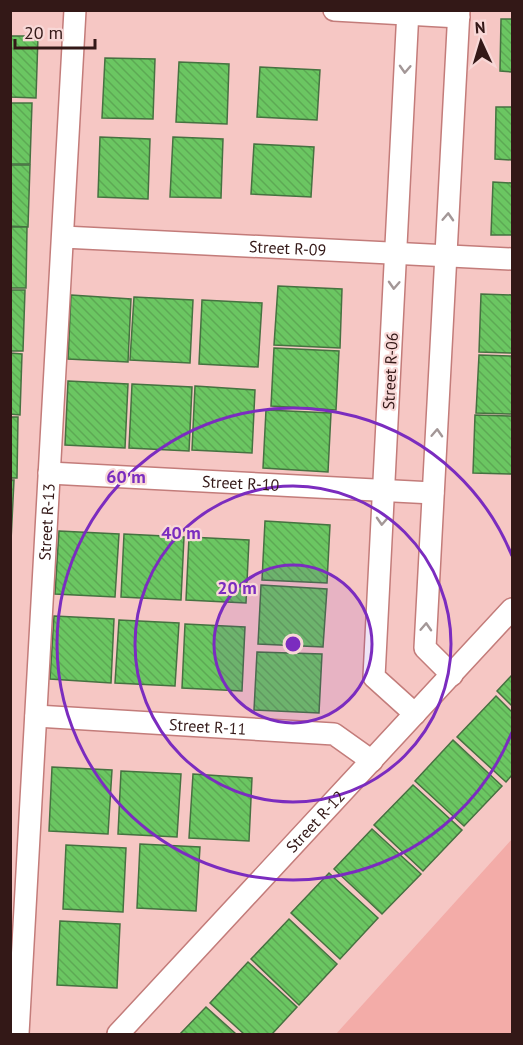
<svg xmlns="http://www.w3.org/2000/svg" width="523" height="1045" font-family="'PT Sans',sans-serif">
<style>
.grass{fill:#f3aca8}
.building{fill:url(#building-back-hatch);stroke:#467241;stroke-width:1.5}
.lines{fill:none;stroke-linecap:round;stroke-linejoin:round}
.street-casing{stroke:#c37c7a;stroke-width:24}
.street{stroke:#fff;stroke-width:21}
.oneway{stroke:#a39797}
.ring{fill:none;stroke:#7b2cbf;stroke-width:3}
.labels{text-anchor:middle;stroke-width:4.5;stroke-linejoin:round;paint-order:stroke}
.street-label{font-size:16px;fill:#331817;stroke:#f8d8d7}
.centre{fill:#7b2cbf;stroke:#f8d8d7;stroke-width:3}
.ring-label{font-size:18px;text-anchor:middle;font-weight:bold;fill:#7b2cbf;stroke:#f8d8d7;stroke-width:4.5;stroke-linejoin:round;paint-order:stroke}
</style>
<defs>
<pattern id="building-back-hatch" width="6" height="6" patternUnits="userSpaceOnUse" patternTransform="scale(1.5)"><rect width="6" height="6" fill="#6bc662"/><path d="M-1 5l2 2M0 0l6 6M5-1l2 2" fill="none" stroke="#5da954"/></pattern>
</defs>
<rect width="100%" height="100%" fill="#f6c7c4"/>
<polygon class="grass" points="512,839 512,1034 336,1034"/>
<g class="building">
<polygon points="501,19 512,19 512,72 500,71"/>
<polygon points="10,36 38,36 36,98 10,97"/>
<polygon points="105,58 155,59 153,119 102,118"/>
<polygon points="179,62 229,64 227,124 176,122"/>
<polygon points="260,67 320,70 317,120 257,117"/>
<polygon points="10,103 32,103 30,164 10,164"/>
<polygon points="496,107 512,107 512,160 495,159"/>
<polygon points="100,137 150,139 148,199 98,197"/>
<polygon points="173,137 223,139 221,198 170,197"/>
<polygon points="254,144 314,147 311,197 251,194"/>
<polygon points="10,165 30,165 28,227 10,226"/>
<polygon points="493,182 512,183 512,235 491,235"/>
<polygon points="10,227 27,227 26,288 10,288"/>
<polygon points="278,286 342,289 340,348 274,345"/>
<polygon points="10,290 25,290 23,351 10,351"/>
<polygon points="481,294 512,295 512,353 479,352"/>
<polygon points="71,295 131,299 128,362 68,359"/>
<polygon points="134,297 193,300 190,363 130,360"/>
<polygon points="202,300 262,303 258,367 199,364"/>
<polygon points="274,348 339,351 336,410 271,406"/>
<polygon points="10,353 22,354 20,415 10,414"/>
<polygon points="479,355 512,356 512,414 476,413"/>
<polygon points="68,381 128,384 125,448 65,445"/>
<polygon points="132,384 192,387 189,451 129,448"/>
<polygon points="195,386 255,390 252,453 192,450"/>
<polygon points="266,410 331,413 328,472 263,468"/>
<polygon points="475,415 512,416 512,474 473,473"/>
<polygon points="10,417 18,417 17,478 10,478"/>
<polygon points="10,480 14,480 11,541 10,541"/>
<polygon points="265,521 330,525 327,583 262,580"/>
<polygon points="59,531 119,534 115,597 55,594"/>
<polygon points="124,534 184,537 181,600 121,597"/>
<polygon points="189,537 249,540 246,603 186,600"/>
<polygon points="261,585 327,589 323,647 258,644"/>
<polygon points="54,616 114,619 111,683 50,679"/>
<polygon points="119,620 179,623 175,686 115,683"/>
<polygon points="185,624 245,627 242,691 182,688"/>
<polygon points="257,652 322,654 319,713 254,710"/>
<polygon points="512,675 512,706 497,691"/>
<polygon points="496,696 512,712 512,775 506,782 457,737"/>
<polygon points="453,740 502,786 464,826 415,781"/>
<polygon points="52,767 112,770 108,834 49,831"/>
<polygon points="121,771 181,774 177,837 118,834"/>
<polygon points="193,774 252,778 249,841 189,838"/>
<polygon points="413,785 462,830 423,871 374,825"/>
<polygon points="372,829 421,874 382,914 334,869"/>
<polygon points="140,844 200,847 196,911 137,908"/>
<polygon points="66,845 126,848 123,912 63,909"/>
<polygon points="329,873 378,918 340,959 291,913"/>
<polygon points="289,919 337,964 299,1005 251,959"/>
<polygon points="60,921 120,924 117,988 57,985"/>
<polygon points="248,962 297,1007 272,1034 244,1034 210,1003"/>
<polygon points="206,1007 236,1034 180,1034"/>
</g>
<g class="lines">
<g class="street-casing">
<g id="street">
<polyline points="334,10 459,17"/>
<polyline points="408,10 374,677 415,714"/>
<path id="s1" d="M63 237 512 259"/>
<path id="s2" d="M49 473 433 493"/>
<polyline points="452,675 425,648 459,10"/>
<path id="s3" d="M36 716 334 734 372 761"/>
<path id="s4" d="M18 1034 75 10"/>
<path id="s5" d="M118 1034 512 609"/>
</g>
</g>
<use href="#street" class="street"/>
</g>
<defs><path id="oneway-chevron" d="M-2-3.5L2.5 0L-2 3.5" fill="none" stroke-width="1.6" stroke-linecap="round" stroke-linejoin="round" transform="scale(1.5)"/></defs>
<g class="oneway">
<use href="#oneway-chevron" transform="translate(405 69) rotate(93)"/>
<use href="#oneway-chevron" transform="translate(448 217) rotate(-87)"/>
<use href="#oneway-chevron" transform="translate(394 285) rotate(93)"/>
<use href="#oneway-chevron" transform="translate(437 433) rotate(-87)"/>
<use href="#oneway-chevron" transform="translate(382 521) rotate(93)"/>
<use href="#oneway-chevron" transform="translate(426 627) rotate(-87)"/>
</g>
<circle cx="293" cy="644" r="79" fill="#7b2cbf" fill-opacity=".12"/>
<g class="ring">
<circle cx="293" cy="644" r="79"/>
<circle cx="293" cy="644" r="158"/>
<path d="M512 732A236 236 0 1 1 512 556"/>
</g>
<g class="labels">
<g class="street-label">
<text dy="6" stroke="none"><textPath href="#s1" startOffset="225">Street R-09</textPath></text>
<text transform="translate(390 371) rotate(-87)" y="6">Street R-06</text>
<text dy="6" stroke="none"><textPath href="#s2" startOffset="192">Street R-10</textPath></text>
<text dy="6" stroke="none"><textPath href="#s4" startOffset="513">Street R-13</textPath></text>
<text dy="6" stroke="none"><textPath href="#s3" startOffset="172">Street R-11</textPath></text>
<text dy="6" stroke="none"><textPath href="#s5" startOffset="290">Street R-12</textPath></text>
</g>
</g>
<circle cx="293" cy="644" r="9" class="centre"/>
<g class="ring-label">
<text x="126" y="483">60 m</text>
<text x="181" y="539">40 m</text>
<text x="237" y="594">20 m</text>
</g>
<rect width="523" height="1045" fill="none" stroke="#331817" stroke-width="24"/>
<g transform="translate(481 42) rotate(356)" stroke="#f8d8d7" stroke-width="4.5" paint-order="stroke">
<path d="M0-4.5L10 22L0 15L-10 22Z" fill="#331817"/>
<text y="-9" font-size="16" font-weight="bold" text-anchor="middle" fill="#331817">N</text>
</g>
<path d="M15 39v9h80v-9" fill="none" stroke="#331817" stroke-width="3"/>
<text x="24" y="39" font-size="18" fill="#331817" stroke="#f8d8d7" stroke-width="4.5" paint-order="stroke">20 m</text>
</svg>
